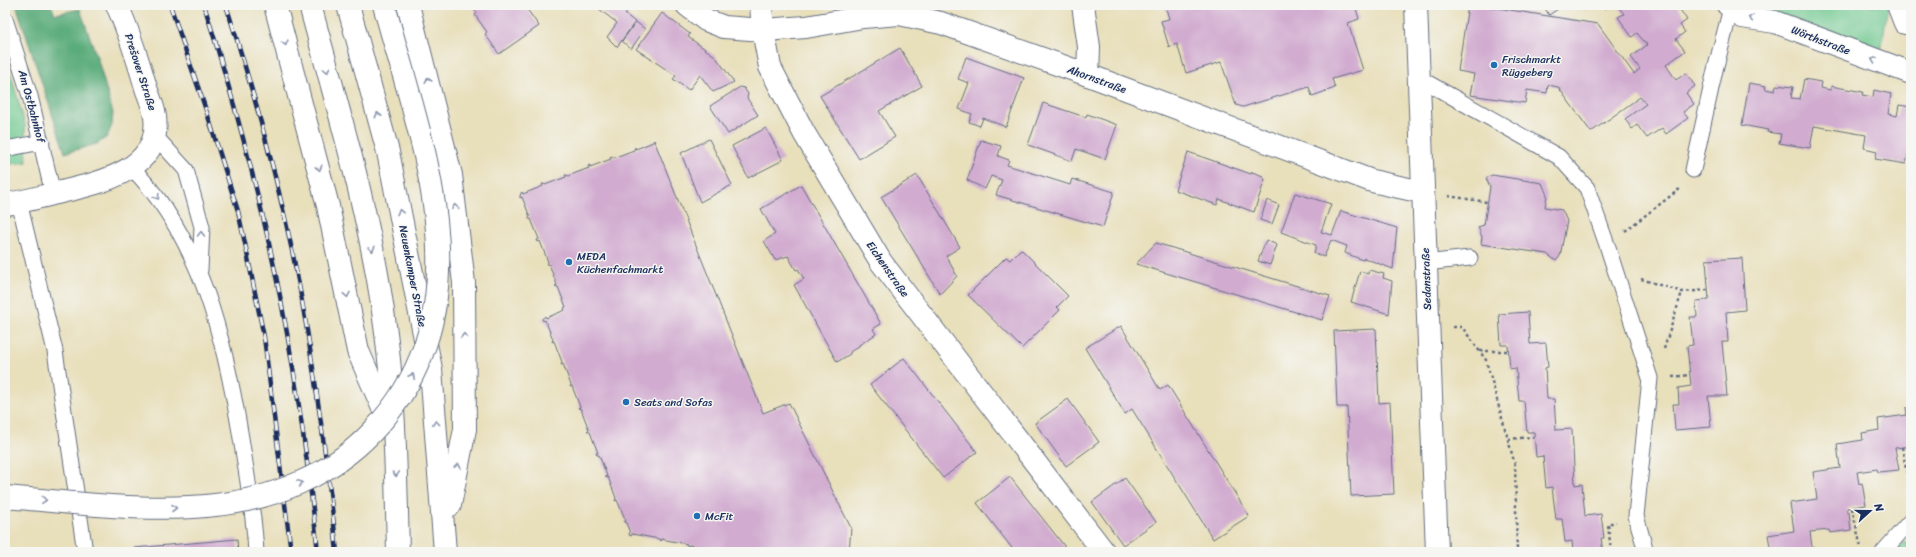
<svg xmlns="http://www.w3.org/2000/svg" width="1916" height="557" font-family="Sriracha,sans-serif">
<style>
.green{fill:#6ec88f;stroke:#447c76}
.forest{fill:#5aac7a;stroke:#3a6e6c}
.building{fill:#d1acd0}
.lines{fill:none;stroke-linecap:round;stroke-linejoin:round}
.lane-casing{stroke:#636d7f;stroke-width:17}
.street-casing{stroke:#636d7f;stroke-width:24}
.secondary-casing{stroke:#636d7f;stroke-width:24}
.primary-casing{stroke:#636d7f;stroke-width:24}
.path{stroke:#636d7f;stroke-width:2.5;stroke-dasharray:3 3;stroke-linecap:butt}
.lane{stroke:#fff;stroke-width:15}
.street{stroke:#fff;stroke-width:22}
.secondary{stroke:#fff;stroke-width:22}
.primary{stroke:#fff;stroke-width:22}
.rail-casing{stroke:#1b2f5e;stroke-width:4.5}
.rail{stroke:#f6f6f2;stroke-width:3;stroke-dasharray:9;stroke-linecap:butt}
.primary-bridge-casing{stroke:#636d7f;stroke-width:24;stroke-linecap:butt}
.primary-bridge{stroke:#fff;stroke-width:22}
.oneway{stroke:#8d97ae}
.poi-dot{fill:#1f6fb2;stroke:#f6f6f2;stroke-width:1.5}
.labels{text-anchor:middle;stroke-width:3;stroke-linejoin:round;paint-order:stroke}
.street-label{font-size:11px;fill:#1b2f5e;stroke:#f6f6f2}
.poi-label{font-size:11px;fill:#1b2f5e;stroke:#f6f6f2;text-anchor:start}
</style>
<rect width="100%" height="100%" fill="#f6f6f2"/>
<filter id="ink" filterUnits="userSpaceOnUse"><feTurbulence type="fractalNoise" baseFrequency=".025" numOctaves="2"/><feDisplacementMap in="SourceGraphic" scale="8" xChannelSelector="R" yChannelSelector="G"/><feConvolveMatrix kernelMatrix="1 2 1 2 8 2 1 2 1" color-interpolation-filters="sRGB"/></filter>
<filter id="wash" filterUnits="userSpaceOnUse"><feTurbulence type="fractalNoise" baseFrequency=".012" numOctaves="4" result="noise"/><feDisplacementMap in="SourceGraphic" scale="16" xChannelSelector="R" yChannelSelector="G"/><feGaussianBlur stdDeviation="0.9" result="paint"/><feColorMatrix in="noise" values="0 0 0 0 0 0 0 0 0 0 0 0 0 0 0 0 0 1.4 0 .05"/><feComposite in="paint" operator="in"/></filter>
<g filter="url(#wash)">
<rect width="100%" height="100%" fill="#e8dfbb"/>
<g class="green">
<polygon points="1747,5 1888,5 1881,52 1756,13"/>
<polygon points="5,53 25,125 27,162 5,165"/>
<polygon points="1903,542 1911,545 1911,552 1893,552"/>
</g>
<polygon class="forest" points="16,5 51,5 55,14 80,9 98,60 113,113 112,125 107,137 97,144 65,153"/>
<g id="blocks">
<g class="building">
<polygon points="471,5 524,5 539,26 499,54 485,34 487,32 475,15 477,13"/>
<polygon points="594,5 632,5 625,14 635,22 617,47 607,37 617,23"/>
<polygon points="1165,5 1355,5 1359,19 1348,23 1363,70 1332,79 1335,88 1312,96 1309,87 1243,107 1236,105 1221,62 1186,73 1177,44 1169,47 1161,21 1169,19"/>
<polygon points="1468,5 1479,5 1598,24 1634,74 1640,69 1631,57 1647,45 1637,33 1632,37 1618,17 1624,14 1617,5 1677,5 1687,20 1680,25 1685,32 1676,39 1685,51 1666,65 1676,80 1686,73 1695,86 1686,93 1694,104 1683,112 1688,118 1666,134 1662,128 1647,138 1637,125 1632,129 1625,119 1646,104 1640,97 1591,132 1558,87 1548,85 1547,93 1527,90 1525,103 1470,95 1474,74 1458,71"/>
<polygon points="1543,5 1564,5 1549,15"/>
<polygon points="1581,5 1592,5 1585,10"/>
<polygon points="1602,5 1610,5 1605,9"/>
<polygon points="662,13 690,34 688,37 715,56 734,82 713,92 700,75 689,90 673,79 676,76 636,49"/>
<polygon points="636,22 645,29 631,49 622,41"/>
<polygon points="900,48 922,86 879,111 895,137 859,159 820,96"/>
<polygon points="966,57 1024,78 1006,127 983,118 980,126 969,122 972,114 959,109 969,83 958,79"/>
<polygon points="1804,79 1821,82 1820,88 1831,90 1831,86 1863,92 1862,95 1873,97 1874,90 1891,94 1888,114 1897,116 1899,105 1911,107 1911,154 1908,154 1906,164 1875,159 1877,151 1864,148 1866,135 1814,126 1810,148 1779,143 1781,134 1767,132 1768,130 1742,125 1749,83 1766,86 1765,89 1775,91 1776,85 1793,87 1791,98 1800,99"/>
<polygon points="740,87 744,88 748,94 747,98 758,115 728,134 710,106"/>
<polygon points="1043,103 1076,114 1086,117 1087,114 1117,125 1105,159 1076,149 1072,161 1028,145"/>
<polygon points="766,128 783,160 748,178 732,146"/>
<polygon points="709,139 732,185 700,202 681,153"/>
<polygon points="654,140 763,413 789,403 851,528 849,552 728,552 717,550 717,551 715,551 716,549 689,545 689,546 687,546 687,544 661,539 660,541 659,539 632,534 631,536 629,535 629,534 630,533 626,523 624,522 626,521 617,500 615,501 616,498 608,477 606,478 606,476 607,476 599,455 597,455 596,453 598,453 590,432 587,431 589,430 581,409 578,408 580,407 572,386 570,387 571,385 563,364 561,365 562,362 554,341 552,342 553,339 545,320 543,321 542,319 545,316 546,318 565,310 564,308 566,307 558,287 555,286 557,285 549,264 547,265 548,262 540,241 538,242 537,240 539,239 531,219 529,219 528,218 530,217 522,197 520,198 520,196 521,193 522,192 523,194 543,186 542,184 544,184 545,185 566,177 565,175 567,175 568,176 589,168 588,166 590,165 590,167 611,159 610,157 612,156 613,158 634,150 635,147 636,149 653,142"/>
<polygon points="981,140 1001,146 998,156 1009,160 1007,165 1070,185 1072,179 1114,192 1103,227 996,195 1002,180 991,176 985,189 967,180"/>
<polygon points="1188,152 1251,174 1252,172 1263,176 1263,178 1265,179 1254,212 1219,199 1217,205 1175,190"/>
<polygon points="917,175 960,247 946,256 957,276 940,294 881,197"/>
<polygon points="1492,175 1542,183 1547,195 1545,207 1562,210 1567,221 1560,256 1556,261 1547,254 1481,244 1482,237 1478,227 1484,225 1490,187 1486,178"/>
<polygon points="801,185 881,324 873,329 876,334 859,345 859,346 850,352 850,354 837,362 794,285 804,279 798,269 796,270 788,256 775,260 764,241 775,234 761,209"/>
<polygon points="1295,193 1331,204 1321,232 1332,235 1341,211 1397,228 1393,269 1364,258 1363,260 1345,253 1347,246 1331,240 1324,257 1314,253 1316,245 1281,232"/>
<polygon points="1267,200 1279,205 1272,224 1260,220"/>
<polygon points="1266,240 1277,245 1270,265 1258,261"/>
<polygon points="1156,243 1330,296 1322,320 1136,264"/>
<polygon points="1021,249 1068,296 1057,307 1060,310 1022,348 968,295 1006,257 1010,260"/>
<polygon points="1742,258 1745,310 1726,312 1728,342 1722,342 1727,396 1708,396 1711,427 1675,430 1673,404 1679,404 1678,388 1691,386 1687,346 1693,345 1690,317 1697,317 1696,301 1709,300 1706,260"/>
<polygon points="1369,270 1384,274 1383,278 1392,281 1389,314 1351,302 1360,271 1368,274"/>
<polygon points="1528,312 1530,344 1546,343 1548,367 1545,368 1547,399 1554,399 1556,430 1572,429 1575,485 1582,484 1585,516 1601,514 1604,538 1601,538 1603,552 1573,552 1572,541 1565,542 1562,519 1556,519 1552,487 1546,488 1543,456 1536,457 1534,432 1527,432 1524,401 1519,401 1516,368 1510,369 1508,345 1501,345 1499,314"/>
<polygon points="1121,326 1160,390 1168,385 1249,516 1213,539 1132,409 1125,414 1085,348"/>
<polygon points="1376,329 1379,403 1390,402 1394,494 1351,496 1347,407 1337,407 1334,331"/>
<polygon points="904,358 977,452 943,478 870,385"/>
<polygon points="1068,399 1099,442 1066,466 1035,423"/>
<polygon points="1911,407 1911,446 1895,448 1899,470 1878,472 1877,469 1857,472 1859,484 1862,483 1866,505 1847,508 1847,512 1849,512 1851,530 1830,533 1829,530 1810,532 1812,547 1816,547 1817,552 1771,552 1768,535 1794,531 1790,503 1817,499 1813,472 1840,468 1837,444 1863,440 1862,433 1879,430 1878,419 1907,415 1906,408"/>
<polygon points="1010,477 1069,552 1015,552 977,503"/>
<polygon points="1125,478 1156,522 1123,545 1092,502"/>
<polygon points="237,539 238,552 134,552 134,548"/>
</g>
</g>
</g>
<g filter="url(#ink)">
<use href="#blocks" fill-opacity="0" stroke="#636d7f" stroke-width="1"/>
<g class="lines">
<g class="lane-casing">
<g id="lane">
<polyline points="5,19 30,96 53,194"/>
<polyline points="1419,78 1559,157 1587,188 1607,245 1650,378 1636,516 1646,552"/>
<polyline points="154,135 186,170 202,227 200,270"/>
<polyline points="5,149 42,142"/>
<path d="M132 168C202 240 225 341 241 438 247 476 254 514 256 552"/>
<polyline points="1693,170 1715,70 1731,8"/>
<polyline points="19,202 55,351 85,552"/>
<polyline points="1425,263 1470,258"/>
<polyline points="1883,552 1911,520"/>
</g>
</g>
<g class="street-casing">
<g id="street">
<polyline points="687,5 706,20 724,27 763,30 806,27 863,17 899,14 941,23 1088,75 1372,181 1422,192"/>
<polyline points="761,5 763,30 770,67 804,133 881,262 1104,552"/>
<polyline points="1083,5 1089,47 1088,75"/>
<polyline points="1416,5 1437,552"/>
<polyline points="1728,5 1742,17 1775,22 1911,73"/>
<polyline points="1898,5 1905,23 1911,24"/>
</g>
</g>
<g class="secondary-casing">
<path id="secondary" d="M5 204C24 202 43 196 61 192 99 183 162 170 155 117 154 107 149 97 146 88 138 60 129 32 117 5"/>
</g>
<g class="primary-casing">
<g id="primary">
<polyline points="275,5 328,206 358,351 389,422"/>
<path d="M310 5C337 106 368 207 383 311 395 391 396 471 398 552"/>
<polyline points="348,5 388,152 431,369 445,552"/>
<polyline points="408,5 451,175 464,283 465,429 450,505"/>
</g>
</g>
<g class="path">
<polyline points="1448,196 1487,202"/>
<polyline points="1625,231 1681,188"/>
<polyline points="1641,279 1682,292 1708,290"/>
<polyline points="1453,327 1462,327 1486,360 1515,465 1517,552"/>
<polyline points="1664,349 1682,292"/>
<polyline points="1480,351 1509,351"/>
<polyline points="1672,377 1690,375"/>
<polyline points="1508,439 1534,437"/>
<polyline points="1902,447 1911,496"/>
<polyline points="1852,508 1861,548"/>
<polyline points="1611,552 1608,524 1616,522"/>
</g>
<use href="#lane" class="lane"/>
<use href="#street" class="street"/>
<use href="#secondary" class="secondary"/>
<use href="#primary" class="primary"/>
<g class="rail-casing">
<g id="rail">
<polyline points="170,5 208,116 238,211 246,248 264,337 291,552"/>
<path d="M204 5C233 97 259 191 278 286 296 374 308 463 318 552"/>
<path d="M226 5C260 111 289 220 307 330 319 404 329 478 337 552"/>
</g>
</g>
<use href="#rail" class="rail"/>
<g class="primary-bridge-casing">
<path id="primary-bridge" d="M5 497C74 502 146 513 215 505 274 499 331 475 372 432 490 308 422 147 384 5"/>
</g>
<use href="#primary-bridge" class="primary-bridge"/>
</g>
<defs><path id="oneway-chevron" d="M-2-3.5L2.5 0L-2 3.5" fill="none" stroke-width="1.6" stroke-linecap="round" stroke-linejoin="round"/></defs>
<g class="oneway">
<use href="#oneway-chevron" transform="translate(1751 18) rotate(-171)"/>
<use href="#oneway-chevron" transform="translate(285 43) rotate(75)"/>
<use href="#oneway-chevron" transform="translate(1874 60) rotate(-159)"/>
<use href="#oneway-chevron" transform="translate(327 70) rotate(75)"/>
<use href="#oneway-chevron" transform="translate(428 80) rotate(-104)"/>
<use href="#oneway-chevron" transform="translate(378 115) rotate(-105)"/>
<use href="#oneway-chevron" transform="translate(319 168) rotate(76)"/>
<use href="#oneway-chevron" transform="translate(157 197) rotate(56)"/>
<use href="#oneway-chevron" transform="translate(455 207) rotate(-97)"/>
<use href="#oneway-chevron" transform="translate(400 212) rotate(-101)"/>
<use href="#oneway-chevron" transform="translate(201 234) rotate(-89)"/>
<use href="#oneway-chevron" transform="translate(372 249) rotate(77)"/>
<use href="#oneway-chevron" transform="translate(347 295) rotate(79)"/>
<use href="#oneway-chevron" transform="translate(464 336) rotate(-91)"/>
<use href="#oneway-chevron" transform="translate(412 376) rotate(-64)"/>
<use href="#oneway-chevron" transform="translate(436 423) rotate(-95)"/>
<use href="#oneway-chevron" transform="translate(458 466) rotate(-79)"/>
<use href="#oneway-chevron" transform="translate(396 474) rotate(88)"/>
<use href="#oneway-chevron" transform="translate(300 483) rotate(-23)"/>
<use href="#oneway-chevron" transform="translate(44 500) rotate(5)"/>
<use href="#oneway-chevron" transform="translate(174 508)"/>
</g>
</g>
<g class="poi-dot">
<circle cx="1494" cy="65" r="4"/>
<circle cx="569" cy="262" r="4"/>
<circle cx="626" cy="402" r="4"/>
<circle cx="697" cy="516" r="4"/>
</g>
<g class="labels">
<g class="street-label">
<text transform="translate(1821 40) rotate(21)" y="4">Wörthstraße</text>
<text transform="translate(141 72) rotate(72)" y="4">Prešover Straße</text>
<text transform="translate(1097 79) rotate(20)" y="4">Ahornstraße</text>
<text transform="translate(32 106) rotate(75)" y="4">Am Ostbahnhof</text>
<text transform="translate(888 269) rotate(55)" y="4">Eichenstraße</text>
<text transform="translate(413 276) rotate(79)" y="4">Neuenkamper Straße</text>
<text transform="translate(1426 279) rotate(-92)" y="4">Sedanstraße</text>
</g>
<g class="poi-label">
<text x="1502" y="63">Frischmarkt<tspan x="1502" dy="13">Rüggeberg</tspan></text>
<text x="577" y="260">MEDA<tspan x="577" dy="13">Küchenfachmarkt</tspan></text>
<text x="634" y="406">Seats and Sofas</text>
<text x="705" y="520">McFit</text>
</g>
</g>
<rect width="1916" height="557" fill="none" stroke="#f6f6f2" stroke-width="20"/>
<g transform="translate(1870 511) rotate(69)" stroke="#f6f6f2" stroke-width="3" paint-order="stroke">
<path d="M0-3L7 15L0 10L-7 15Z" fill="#1b2f5e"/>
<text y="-6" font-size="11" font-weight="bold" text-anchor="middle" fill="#1b2f5e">N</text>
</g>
</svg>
